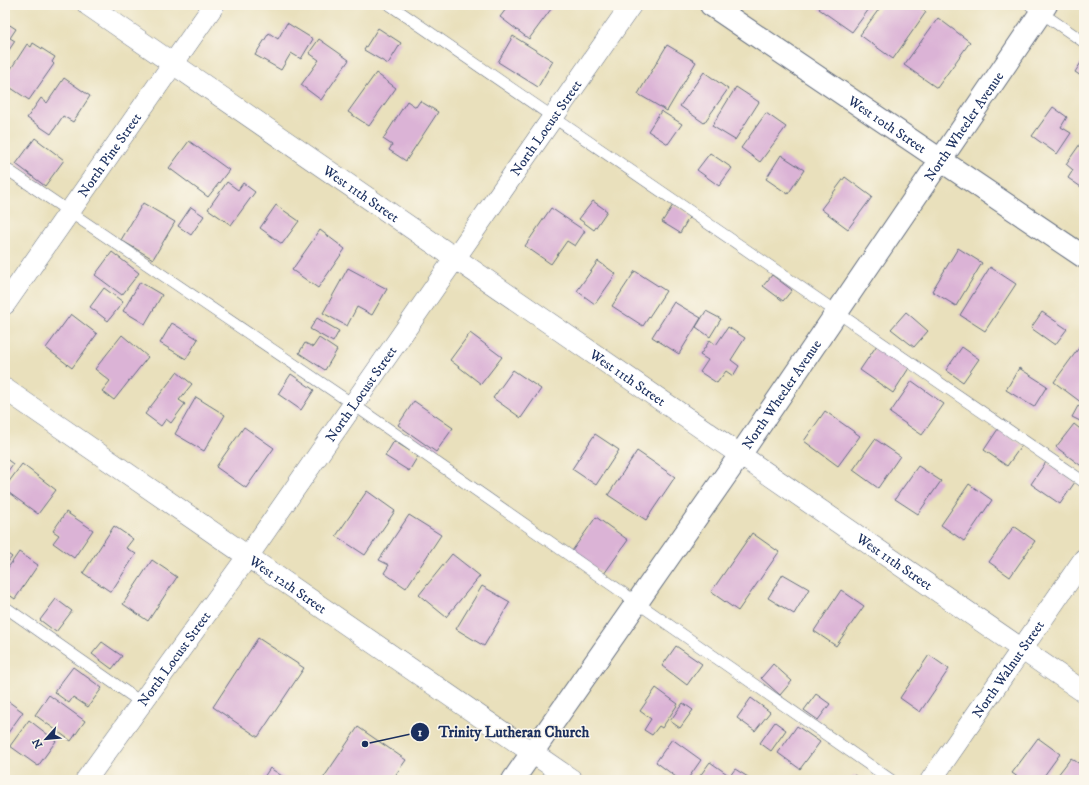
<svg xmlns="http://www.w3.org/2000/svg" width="1089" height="785" font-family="'IM FELL DW Pica',serif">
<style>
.building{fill:#dbb3d6}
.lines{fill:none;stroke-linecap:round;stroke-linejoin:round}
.lane-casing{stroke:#636d7f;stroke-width:12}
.street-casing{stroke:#636d7f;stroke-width:22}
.secondary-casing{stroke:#636d7f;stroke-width:24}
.lane{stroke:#fff;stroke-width:11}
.street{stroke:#fff;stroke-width:21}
.secondary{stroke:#fff;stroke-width:22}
.labels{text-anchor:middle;stroke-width:3;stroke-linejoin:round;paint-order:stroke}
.street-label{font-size:14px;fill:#1b2f5e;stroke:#fbf7ec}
.leader{fill:none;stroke:#1b2f5e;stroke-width:1.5}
.callout-dot{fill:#1b2f5e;stroke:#fbf7ec;stroke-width:1.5}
.mark-label{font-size:12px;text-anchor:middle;font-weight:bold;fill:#fff}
.callout-label{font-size:15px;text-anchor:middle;font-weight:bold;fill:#1b2f5e;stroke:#fbf7ec;stroke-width:3;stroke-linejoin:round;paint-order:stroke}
</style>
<rect width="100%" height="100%" fill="#fbf7ec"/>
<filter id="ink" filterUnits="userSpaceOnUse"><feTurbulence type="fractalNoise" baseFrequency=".025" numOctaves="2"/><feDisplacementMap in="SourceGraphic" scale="8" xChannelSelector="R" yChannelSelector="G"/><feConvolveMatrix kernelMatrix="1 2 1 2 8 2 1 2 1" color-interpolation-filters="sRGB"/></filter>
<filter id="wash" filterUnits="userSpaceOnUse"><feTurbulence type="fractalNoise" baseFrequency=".012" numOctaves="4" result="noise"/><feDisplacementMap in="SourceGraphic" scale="16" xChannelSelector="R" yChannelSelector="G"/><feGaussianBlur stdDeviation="0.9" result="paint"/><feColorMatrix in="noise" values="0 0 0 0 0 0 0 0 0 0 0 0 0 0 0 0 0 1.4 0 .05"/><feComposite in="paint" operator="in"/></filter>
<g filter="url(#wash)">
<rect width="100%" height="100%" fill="#e9e0bc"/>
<g id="blocks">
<g class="building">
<polygon points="509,5 554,5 529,39 500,17"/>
<polygon points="822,5 872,5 852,32 819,9"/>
<polygon points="882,5 917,5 926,12 893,59 860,35"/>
<polygon points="938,18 970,42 937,88 904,65"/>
<polygon points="5,22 16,29 10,38 15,41 5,56"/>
<polygon points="287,23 313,39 301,59 291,53 281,70 255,55 269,33 278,39"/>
<polygon points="378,28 401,43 388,64 364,50"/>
<polygon points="513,36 553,61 538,87 498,62"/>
<polygon points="319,39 349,60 321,100 301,85 319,60 309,53"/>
<polygon points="33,43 55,57 52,62 54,64 29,100 5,84 5,78 27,44 31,47"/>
<polygon points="667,45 696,62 667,111 638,94"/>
<polygon points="1084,58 1084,78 1075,72"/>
<polygon points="704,72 728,89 704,123 680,106"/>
<polygon points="376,73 396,88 369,126 348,112"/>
<polygon points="64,78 90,96 73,122 63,116 51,134 27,118 41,98 47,103"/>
<polygon points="736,87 759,102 735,140 712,126"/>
<polygon points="407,101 416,107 420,101 438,112 406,161 389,150 392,145 383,139"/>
<polygon points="1053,107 1067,117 1061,127 1071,133 1057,154 1032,136"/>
<polygon points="661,111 682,124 668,144 648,131"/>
<polygon points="766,113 786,127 760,162 741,148"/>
<polygon points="35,138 64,160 45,186 16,164"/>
<polygon points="189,141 229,170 208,197 169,168"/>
<polygon points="1080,144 1084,147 1084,189 1068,178 1073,170 1066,164"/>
<polygon points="710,153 732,168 719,186 697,170"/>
<polygon points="781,155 804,170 788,194 766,179"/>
<polygon points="845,177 872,197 848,229 821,209"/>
<polygon points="227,182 238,190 243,183 255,192 231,225 208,209"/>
<polygon points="593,201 607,211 594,230 579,219"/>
<polygon points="143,203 175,222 153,259 121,240"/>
<polygon points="276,205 299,221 282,244 260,228"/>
<polygon points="673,205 690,216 680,233 662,222"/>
<polygon points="191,207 204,216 191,235 178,226"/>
<polygon points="551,208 585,231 575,246 567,241 551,264 525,246"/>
<polygon points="320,230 345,249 318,288 292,270"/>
<polygon points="958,248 982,263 956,306 932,291"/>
<polygon points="112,252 139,273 122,295 95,275"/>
<polygon points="598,261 616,274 595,304 577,291"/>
<polygon points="990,267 1016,284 985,331 960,315"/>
<polygon points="348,268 387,289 372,315 357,307 347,326 323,313"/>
<polygon points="635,271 666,291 643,326 612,306"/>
<polygon points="772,275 792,290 783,301 763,286"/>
<polygon points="140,282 162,295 145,324 123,311"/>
<polygon points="104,288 123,302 108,321 90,307"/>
<polygon points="674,302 701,318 679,354 652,337"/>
<polygon points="706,311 721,319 710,337 696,327"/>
<polygon points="906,312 928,331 914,347 891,329"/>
<polygon points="1042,312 1067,329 1055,345 1031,328"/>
<polygon points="71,314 97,334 72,368 46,348"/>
<polygon points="317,318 339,331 333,342 310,329"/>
<polygon points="172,323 198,339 186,359 160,343"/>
<polygon points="728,327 745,338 731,360 739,366 733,376 726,371 717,383 700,372 708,360 700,355 710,340 716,345"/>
<polygon points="470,333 502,357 481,384 450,360"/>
<polygon points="122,335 148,357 114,400 102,391 110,381 95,369"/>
<polygon points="319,338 337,350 325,370 299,353 305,343 313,347"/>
<polygon points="1084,341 1084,401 1082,403 1054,382"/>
<polygon points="877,345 909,368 893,393 860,370"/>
<polygon points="962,347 979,359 963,382 946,370"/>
<polygon points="1019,368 1047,386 1034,407 1006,390"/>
<polygon points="513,370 541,389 521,418 493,398"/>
<polygon points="177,372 192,384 179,400 185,404 171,423 166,419 161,426 145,414"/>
<polygon points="291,374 314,390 301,410 278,394"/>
<polygon points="912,381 944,404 922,435 890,413"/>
<polygon points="196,397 225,415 204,451 175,434"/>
<polygon points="414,401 453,428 436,452 398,425"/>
<polygon points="1078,406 1084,410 1084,423 1072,417"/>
<polygon points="825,411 860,436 838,466 804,441"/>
<polygon points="1074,424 1084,432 1084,468 1056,447"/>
<polygon points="244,427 274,448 246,488 216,467"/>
<polygon points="998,429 1022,445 1007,466 984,450"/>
<polygon points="595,434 619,450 596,485 572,469"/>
<polygon points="875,439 900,456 878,488 853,470"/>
<polygon points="394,441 418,456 409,471 385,456"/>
<polygon points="637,451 675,477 646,520 608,495"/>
<polygon points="5,458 13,464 5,475"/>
<polygon points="1046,462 1075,482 1060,504 1031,484"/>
<polygon points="22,464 56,490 38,514 5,490 5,487"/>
<polygon points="918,466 941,481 918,514 895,499"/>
<polygon points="969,484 992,500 964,541 941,525"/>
<polygon points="367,491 395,511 365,555 336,536"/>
<polygon points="66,512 93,530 74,558 53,543 59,535 53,531"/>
<polygon points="409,515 441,535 406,588 384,573 389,565 379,560"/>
<polygon points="596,517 628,540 604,574 572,551"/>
<polygon points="114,526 133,539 126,548 136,554 111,592 83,573"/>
<polygon points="1014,526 1035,541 1010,577 989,562"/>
<polygon points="752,533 779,552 738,611 711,592"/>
<polygon points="5,552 12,557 5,566"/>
<polygon points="19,552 38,565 15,599 5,592 5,572"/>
<polygon points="452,554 480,576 446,617 419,595"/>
<polygon points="152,560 177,577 148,621 123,604"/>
<polygon points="783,574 809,589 794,614 768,598"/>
<polygon points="482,586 510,602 484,646 456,629"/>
<polygon points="841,590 864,606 836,646 814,631"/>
<polygon points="56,599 72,611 56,632 40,620"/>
<polygon points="258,638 304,668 258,737 213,707"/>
<polygon points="102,642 122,656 112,669 92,654"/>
<polygon points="676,646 702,664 687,685 662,666"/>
<polygon points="929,655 949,669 920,712 900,698"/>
<polygon points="773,664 792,681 780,695 761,678"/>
<polygon points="73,667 102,688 88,707 73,697 69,703 54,692"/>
<polygon points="656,688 678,704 662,728 659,726 652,735 644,730 651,719 640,711"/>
<polygon points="816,694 830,704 818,720 804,710"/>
<polygon points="49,695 85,721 71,741 35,715"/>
<polygon points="751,698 770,712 755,731 737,718"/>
<polygon points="5,699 23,712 5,737"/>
<polygon points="683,703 693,710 680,728 670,721"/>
<polygon points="29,720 56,741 38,766 10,746"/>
<polygon points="775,722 786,730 771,751 760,743"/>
<polygon points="797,726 820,742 800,769 778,753"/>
<polygon points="358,727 406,760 392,780 322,780"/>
<polygon points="1038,738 1060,754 1041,780 1022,780 1012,773"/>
<polygon points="672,739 701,760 687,780 680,780 656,762"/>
<polygon points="1071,758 1084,767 1084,780 1054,780"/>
<polygon points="710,762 730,776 735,769 748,777 746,780 697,780"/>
<polygon points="270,768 288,780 262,780"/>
<polygon points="854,775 862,780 850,780"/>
</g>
</g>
</g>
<g filter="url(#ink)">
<use href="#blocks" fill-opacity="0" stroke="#636d7f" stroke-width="1"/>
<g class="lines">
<g class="lane-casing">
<g id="lane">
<polyline points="390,5 1084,482"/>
<polyline points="1030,5 1084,42"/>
<polyline points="5,168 354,405 891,780"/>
<polyline points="5,607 142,703"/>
</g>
</g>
<g class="street-casing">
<g id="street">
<path id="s1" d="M88 5 1084 692"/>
<path id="s2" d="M5 304 214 5"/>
<path id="s3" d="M5 389 572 780"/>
<path id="s4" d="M86 780 248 556 631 5"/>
<path id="s5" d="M931 780 1084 559"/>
</g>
</g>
<g class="secondary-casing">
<g id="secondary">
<path id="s6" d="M711 5 1084 257"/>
<path id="s7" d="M513 780 740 455 1046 5"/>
</g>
</g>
<use href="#lane" class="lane"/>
<use href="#street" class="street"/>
<use href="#secondary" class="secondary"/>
</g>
</g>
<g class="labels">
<g class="street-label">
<text dy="5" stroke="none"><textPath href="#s6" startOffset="213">West 10th Street</textPath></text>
<text dy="5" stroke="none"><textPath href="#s7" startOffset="794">North Wheeler Avenue</textPath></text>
<text dy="5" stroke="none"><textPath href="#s4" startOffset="798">North Locust Street</textPath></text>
<text dy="5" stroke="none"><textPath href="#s2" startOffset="182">North Pine Street</textPath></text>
<text dy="5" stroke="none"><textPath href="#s1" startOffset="332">West 11th Street</textPath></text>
<text dy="5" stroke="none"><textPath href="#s1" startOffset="656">West 11th Street</textPath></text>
<text dy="5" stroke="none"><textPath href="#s4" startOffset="474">North Locust Street</textPath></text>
<text dy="5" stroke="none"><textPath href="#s7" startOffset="470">North Wheeler Avenue</textPath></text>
<text dy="5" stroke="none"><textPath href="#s1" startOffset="980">West 11th Street</textPath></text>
<text dy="5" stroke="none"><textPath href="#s3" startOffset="344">West 12th Street</textPath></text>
<text dy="5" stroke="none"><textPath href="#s4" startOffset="150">North Locust Street</textPath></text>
<text dy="5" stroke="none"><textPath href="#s5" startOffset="135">North Walnut Street</textPath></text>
</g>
</g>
<path class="leader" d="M365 744L420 732"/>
<g class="callout-dot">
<circle cx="365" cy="744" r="4"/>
<circle cx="420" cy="732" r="10"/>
</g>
<g class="mark-label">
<text x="420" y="736">1</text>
</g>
<g class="callout-label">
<text x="514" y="737">Trinity Lutheran Church</text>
</g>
<rect width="1089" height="785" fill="none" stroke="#fbf7ec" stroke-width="20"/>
<g transform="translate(46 739) rotate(243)" stroke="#fbf7ec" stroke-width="3" paint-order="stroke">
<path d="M0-3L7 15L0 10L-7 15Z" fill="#1b2f5e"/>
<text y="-6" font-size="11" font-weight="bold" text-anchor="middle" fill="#1b2f5e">N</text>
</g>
</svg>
